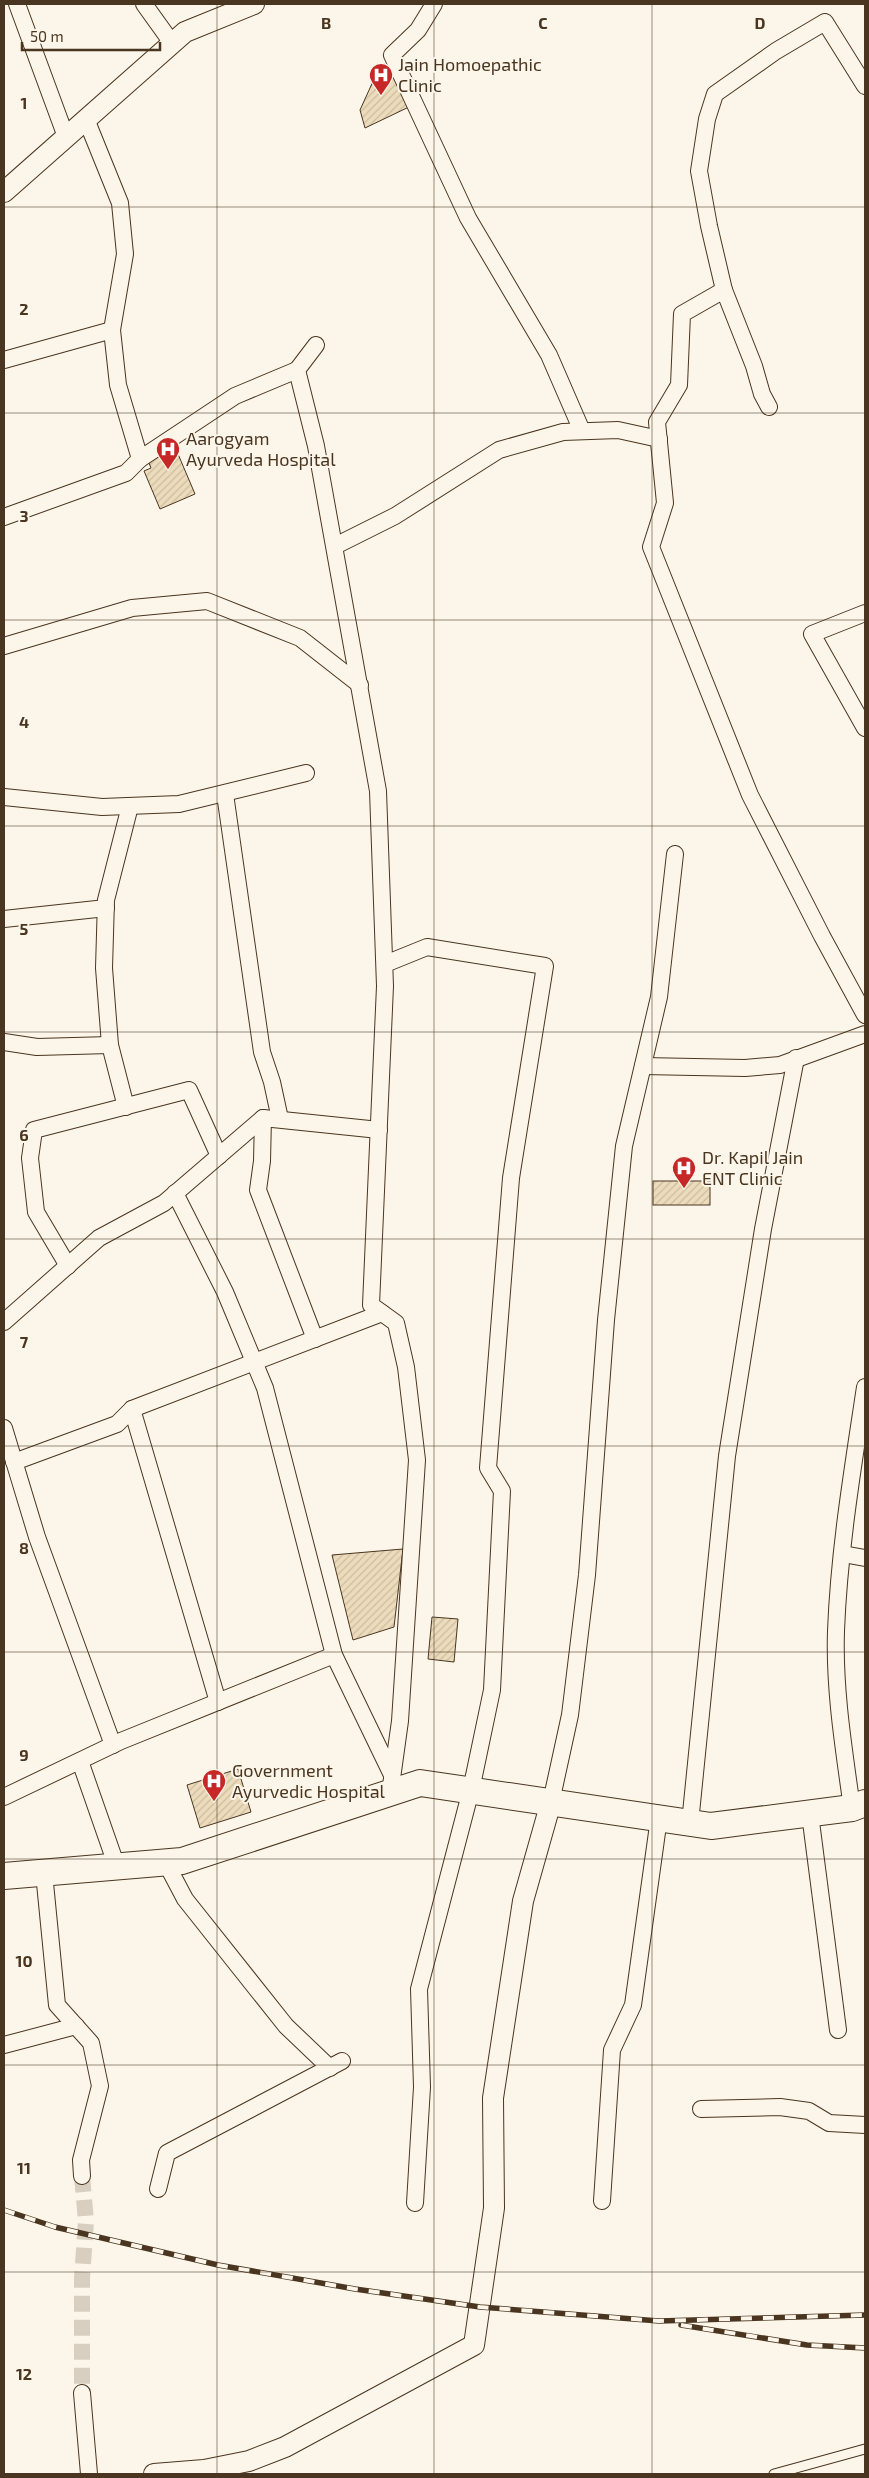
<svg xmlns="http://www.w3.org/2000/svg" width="869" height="2478" font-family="'Exo 2',sans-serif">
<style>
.building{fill:url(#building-hatch);stroke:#4a3520}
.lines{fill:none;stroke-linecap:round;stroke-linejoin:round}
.minor-tunnel{stroke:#d8cfc1;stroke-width:16;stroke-dasharray:16 8;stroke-linecap:butt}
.service-casing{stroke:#4a3520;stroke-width:11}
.minor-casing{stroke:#4a3520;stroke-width:18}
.tertiary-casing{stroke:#4a3520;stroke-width:22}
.primary-casing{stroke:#4a3520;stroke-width:28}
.service{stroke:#fbf6e9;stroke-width:9}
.minor{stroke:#fbf6e9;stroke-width:16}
.tertiary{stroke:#fbf6e9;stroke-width:20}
.primary{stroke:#fbf6e9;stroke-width:26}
.rail-casing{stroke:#4a3520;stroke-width:5.5}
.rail{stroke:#fbf6e9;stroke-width:4;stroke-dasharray:11;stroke-linecap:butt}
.grid{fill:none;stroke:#4a3520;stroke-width:1;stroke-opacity:0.55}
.labels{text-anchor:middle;stroke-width:4;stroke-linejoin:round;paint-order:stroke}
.poi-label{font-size:18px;fill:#4a3520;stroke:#fbf6e9;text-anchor:start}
.grid-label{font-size:16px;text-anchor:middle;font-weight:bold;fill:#4a3520;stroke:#fbf6e9;stroke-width:4;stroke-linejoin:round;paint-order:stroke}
</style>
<defs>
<pattern id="building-hatch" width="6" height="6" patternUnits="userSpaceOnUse" patternTransform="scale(1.25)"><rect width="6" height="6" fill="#ecdcbc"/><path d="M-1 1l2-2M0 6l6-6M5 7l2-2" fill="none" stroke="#ccbda1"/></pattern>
</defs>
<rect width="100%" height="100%" fill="#fbf6e9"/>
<g class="building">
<polygon points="392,69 400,91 406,89 411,106 365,128 360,110 375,77"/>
<polygon points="164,439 171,456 178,454 195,494 160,509 144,471 151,468 143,448"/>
<rect x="653" y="1181" width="57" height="24"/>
<polygon points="403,1549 394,1627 353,1640 332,1555"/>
<polygon points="432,1617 458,1619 454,1662 428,1659"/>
<polygon points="238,1769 251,1812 200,1828 187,1785"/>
</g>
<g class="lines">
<polyline class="minor-tunnel" points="82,2176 86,2221 82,2278 82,2393"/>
<g class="service-casing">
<polyline id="service" points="774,2474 865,2449"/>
</g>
<g class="minor-casing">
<g id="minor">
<polyline points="17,4 66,137"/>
<polyline points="144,4 172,43"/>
<polyline points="434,4 418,30 392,55 468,218 549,355 582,431"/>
<polyline points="86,119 120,203 125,254 112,330 118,385 140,459 235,396 297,370"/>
<polyline points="724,290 682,314 679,385 657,422 665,503 651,547 750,795 822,936 865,1015"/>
<polyline points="316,345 297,370 316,446 378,791 385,986 371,1305 396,1323 406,1367 417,1460 400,1721 390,1793"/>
<polyline points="4,360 112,330"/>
<polyline points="769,407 762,394 754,366 724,290 709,226 699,171 707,119 715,94 776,51 825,22 865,86"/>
<polyline points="4,517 126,473 140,459"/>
<polyline points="335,546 395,516 499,450 563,432 618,430 659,439"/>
<polyline points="865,613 812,634 865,728"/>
<polyline points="4,646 132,608 207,601 300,638 360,685"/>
<polyline points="225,794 262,1052 272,1082 280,1119"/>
<polyline points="4,797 102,807 179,804 306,773"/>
<polyline points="4,919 106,908"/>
<polyline points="385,964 427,947 545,966 511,1178 488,1468 502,1491 492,1690 471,1790 419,1989 422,2087 415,2203"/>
<polyline points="4,1042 37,1047 110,1045"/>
<polyline points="643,1066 745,1068 780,1065 865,1034"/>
<polyline points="126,1107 110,1045 104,968 106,900 130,806"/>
<polyline points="263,1118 262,1161 258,1190 315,1339"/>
<polyline points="175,1193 225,1292 265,1388 334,1655 392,1775"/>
<polyline points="68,1266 36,1212 30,1158 34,1130 189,1090 219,1156"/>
<polyline points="4,1322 99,1238 164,1203 263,1118 379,1130"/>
<polyline points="132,1409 218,1702"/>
<polyline points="4,1428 37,1537 113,1745"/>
<polyline points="14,1462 117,1424 132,1409 382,1313"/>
<polyline points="843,1554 865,1558"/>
<polyline points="80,1761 117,1867"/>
<polyline points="4,1797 121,1741 334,1655"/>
<polyline points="551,1802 570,1715 587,1575 606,1320 624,1146 659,997 675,854"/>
<path d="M852 1808C844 1750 834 1690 836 1631 839 1550 853 1467 865 1387"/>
<polyline points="810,1814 838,2030"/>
<polyline points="690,1823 727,1456 763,1229 796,1058"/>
<polyline points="166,1863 185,1899 286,2026 330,2068"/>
<polyline points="44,1873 57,2005 91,2043 100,2086 81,2160 82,2176"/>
<polyline points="4,2045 76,2026"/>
<polyline points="701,2109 780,2107 809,2111 829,2123 865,2125"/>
<polyline points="158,2189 167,2153 342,2061"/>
<polyline points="602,2201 612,2050 633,2005 659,1818"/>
<polyline points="82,2393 89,2474"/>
</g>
</g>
<g class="tertiary-casing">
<g id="tertiary">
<polyline points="4,192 185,32 254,4"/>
<polyline points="154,2474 204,2470 249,2461 285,2447 474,2345 494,2208 493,2098 523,1901 551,1802"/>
</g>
</g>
<g class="primary-casing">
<polyline id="primary" points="4,1876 182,1861 420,1783 711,1826 852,1808 865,1803"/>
</g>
<use href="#service" class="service"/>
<use href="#minor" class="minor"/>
<use href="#tertiary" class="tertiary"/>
<use href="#primary" class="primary"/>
<g class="rail-casing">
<g id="rail">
<polyline points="4,2210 55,2227 218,2265 355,2289 480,2307 659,2321 865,2315"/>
<polyline points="681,2325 807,2345 865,2348"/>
</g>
</g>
<use href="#rail" class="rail"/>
</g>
<path class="grid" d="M217 4V2474M434 4V2474M652 4V2474M4 207H865M4 413H865M4 620H865M4 826H865M4 1032H865M4 1239H865M4 1446H865M4 1652H865M4 1859H865M4 2065H865M4 2272H865"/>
<defs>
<g id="hospital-pin" transform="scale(1.25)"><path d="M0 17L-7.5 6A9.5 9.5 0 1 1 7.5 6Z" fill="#c62828" stroke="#fbf6e9"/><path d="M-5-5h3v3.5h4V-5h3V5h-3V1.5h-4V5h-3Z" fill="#fff"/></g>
</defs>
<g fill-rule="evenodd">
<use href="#hospital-pin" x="381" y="75"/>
<use href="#hospital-pin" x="168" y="449"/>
<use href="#hospital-pin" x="684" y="1168"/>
<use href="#hospital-pin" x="214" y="1781"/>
</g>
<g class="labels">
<g class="poi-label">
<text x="398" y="71">Jain Homoepathic<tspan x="398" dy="21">Clinic</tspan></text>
<text x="186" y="445">Aarogyam<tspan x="186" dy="21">Ayurveda Hospital</tspan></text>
<text x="702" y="1164">Dr. Kapil Jain<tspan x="702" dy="21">ENT Clinic</tspan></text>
<text x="232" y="1777">Government<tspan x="232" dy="21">Ayurvedic Hospital</tspan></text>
</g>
</g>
<g class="grid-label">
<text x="326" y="29">B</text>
<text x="543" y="29">C</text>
<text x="760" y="29">D</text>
<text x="24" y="109">1</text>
<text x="24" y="315">2</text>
<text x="24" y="522">3</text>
<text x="24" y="728">4</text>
<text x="24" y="935">5</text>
<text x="24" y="1141">6</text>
<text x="24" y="1348">7</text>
<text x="24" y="1554">8</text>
<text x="24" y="1761">9</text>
<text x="24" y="1967">10</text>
<text x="24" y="2174">11</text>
<text x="24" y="2380">12</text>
</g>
<rect width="869" height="2478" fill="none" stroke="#4a3520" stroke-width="10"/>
<path d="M22 42v8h138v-8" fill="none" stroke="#4a3520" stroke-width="2.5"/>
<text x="30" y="42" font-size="15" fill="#4a3520" stroke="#fbf6e9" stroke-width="4" paint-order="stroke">50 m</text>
</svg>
